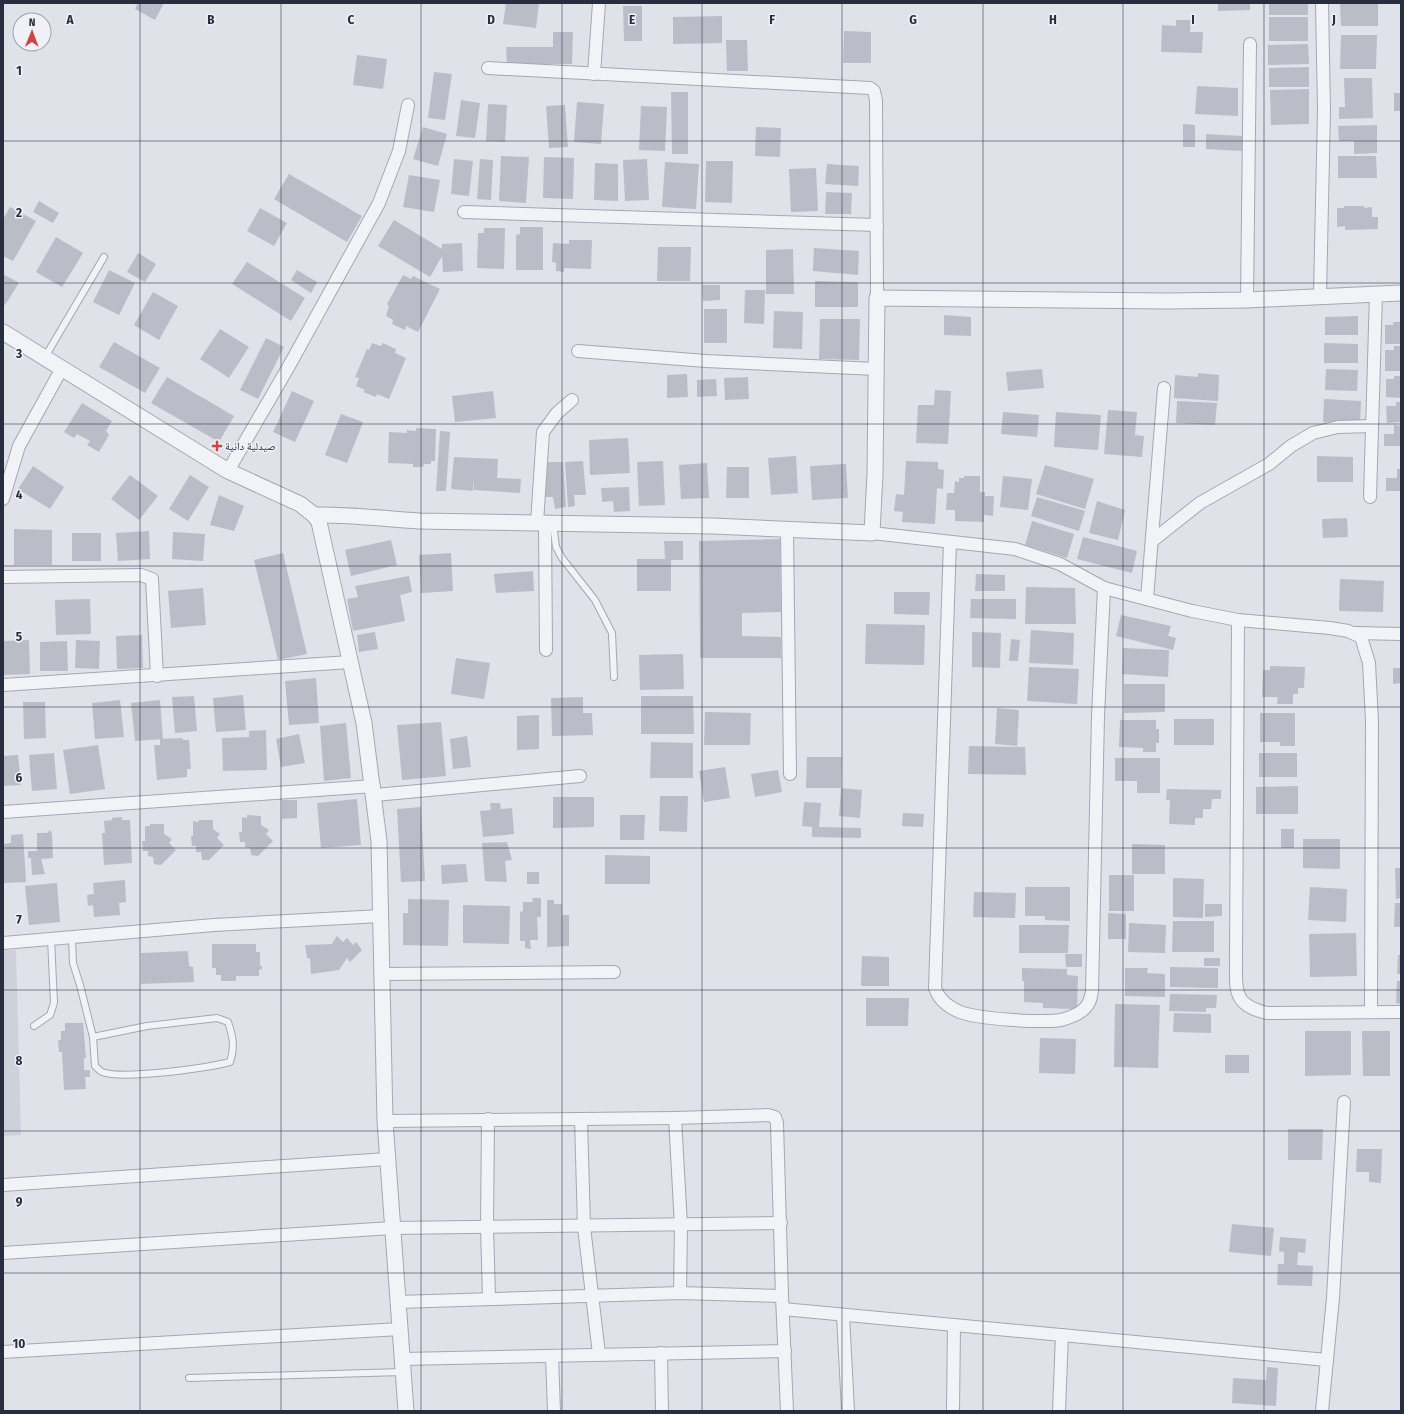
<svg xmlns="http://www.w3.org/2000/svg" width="1404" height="1414" font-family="'Fira Sans Condensed','Noto Naskh Arabic',sans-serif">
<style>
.built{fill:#ced1db}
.building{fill:#babdc8}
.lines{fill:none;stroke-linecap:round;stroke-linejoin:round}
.service-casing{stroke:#a4a8b3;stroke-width:8}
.minor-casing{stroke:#a4a8b3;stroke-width:14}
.tertiary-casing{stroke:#a4a8b3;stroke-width:17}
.service{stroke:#f2f3f7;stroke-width:6}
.minor{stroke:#f2f3f7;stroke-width:12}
.tertiary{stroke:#f2f3f7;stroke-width:15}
.grid{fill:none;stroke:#282e40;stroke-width:1;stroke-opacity:0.55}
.poi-dot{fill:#ce4548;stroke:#eff1f6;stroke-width:1.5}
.labels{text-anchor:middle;stroke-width:3;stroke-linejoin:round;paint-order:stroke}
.poi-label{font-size:11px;fill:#282e40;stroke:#eff1f6;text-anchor:start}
.grid-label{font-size:13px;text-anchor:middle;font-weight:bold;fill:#282e40;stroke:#eff1f6;stroke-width:3;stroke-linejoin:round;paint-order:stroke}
</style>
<rect width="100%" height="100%" fill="#dfe2e9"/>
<polygon class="built" points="3,950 16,950 21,1135 3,1136"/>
<g class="building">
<polygon points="138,3 164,3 155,20 135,9"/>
<polygon points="506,3 539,3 536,28 503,24"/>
<polygon points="1218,3 1250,3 1250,10 1218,11"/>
<rect x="1269" y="3" width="39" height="12"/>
<polygon points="1340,3 1378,3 1378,26 1341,26"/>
<polygon points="623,6 642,6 642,41 624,41"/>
<polygon points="722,16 722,43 673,44 673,17"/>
<rect x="1269" y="17" width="39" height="24"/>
<polygon points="1176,20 1191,20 1190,32 1203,32 1202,53 1161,52 1162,25 1176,26"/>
<polygon points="844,31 871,32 871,63 843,63"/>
<polygon points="553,32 573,32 572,64 507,64 506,47 553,47"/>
<polygon points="1341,35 1377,35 1376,69 1340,69"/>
<polygon points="726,40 747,40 748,71 727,71"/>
<polygon points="1308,44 1309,64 1268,65 1268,45"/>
<polygon points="357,55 387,59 383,89 353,85"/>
<polygon points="1309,67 1309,87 1269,87 1269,68"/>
<polygon points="434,72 452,74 445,120 428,118"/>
<polygon points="1344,78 1372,78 1373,118 1339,119 1339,107 1345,107"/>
<polygon points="1197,86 1238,88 1238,116 1195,114"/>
<polygon points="1309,89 1309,124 1271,125 1270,90"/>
<polygon points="671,92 688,92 688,154 672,154"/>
<rect x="1394" y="93" width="7" height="18"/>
<polygon points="461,100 480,103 475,138 456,136"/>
<polygon points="577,102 604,104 601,144 574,142"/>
<polygon points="488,104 507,105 505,142 486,141"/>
<polygon points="565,105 568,147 549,148 546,106"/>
<polygon points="641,106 667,107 665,151 639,150"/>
<polygon points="1183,124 1195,125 1195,147 1183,147"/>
<polygon points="1377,125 1377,153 1354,154 1354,141 1339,141 1338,126"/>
<polygon points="423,127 447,134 438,166 413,159"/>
<polygon points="756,127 781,128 780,157 755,156"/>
<polygon points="1206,134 1242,136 1242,151 1206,149"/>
<polygon points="501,156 529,157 526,203 499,201"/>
<polygon points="1338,156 1376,156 1377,178 1338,178"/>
<polygon points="544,157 574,158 573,199 543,198"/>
<polygon points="454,159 473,161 469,196 451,194"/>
<polygon points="480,159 493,160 491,200 477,199"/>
<polygon points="647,159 649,200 625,201 623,160"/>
<polygon points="706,161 733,161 732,203 705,202"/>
<polygon points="665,162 699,164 696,209 662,207"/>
<polygon points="595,163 618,164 618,201 594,200"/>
<polygon points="827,164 859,166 858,186 825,184"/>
<polygon points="816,168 818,211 791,212 789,169"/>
<polygon points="289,174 362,216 347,242 274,199"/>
<polygon points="409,175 440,180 434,212 403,207"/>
<polygon points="826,192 852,193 851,214 825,214"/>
<polygon points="39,201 59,213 53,223 33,212"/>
<polygon points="1344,206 1364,206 1364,208 1372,207 1372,217 1378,217 1378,229 1345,230 1345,226 1337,227 1337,208 1344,208"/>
<polygon points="10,207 36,221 13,261 3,256 3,219"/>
<polygon points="260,208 287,223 274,246 247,231"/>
<polygon points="394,220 442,249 442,244 462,243 463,271 443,272 442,256 430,277 378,246"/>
<polygon points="520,227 543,227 543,270 516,270 516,235 520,234"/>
<polygon points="484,228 505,228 504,269 477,268 478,233 484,233"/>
<polygon points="56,237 83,253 62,287 36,272"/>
<polygon points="569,240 592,240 591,269 564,268 564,272 556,271 556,263 552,262 553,243 569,244"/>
<polygon points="658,247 691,247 690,281 657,281"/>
<polygon points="814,248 859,251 858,275 813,271"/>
<polygon points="793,249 794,294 766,294 766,250"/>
<polygon points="138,253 156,264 145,282 127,272"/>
<polygon points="247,262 305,298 291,321 232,284"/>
<polygon points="109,270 135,283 119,315 93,302"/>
<polygon points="297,270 317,282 311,293 291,280"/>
<polygon points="3,274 19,283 5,305 3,304"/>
<polygon points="403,275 411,279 413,276 440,289 418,332 406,326 405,330 392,324 393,320 386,316 389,306 387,304"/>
<polygon points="815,281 858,282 858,307 815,307"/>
<polygon points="702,285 720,285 720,300 703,301"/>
<polygon points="745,290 765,290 764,324 744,323"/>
<polygon points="153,292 178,306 159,340 134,325"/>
<rect x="704" y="309" width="23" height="34"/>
<polygon points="774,311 803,312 802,349 773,348"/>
<polygon points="944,315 971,317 971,336 944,335"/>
<polygon points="1358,316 1358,335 1325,335 1325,317"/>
<polygon points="820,319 860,319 859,360 819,359"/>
<polygon points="1393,322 1401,322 1401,344 1385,344 1385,325 1393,325"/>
<polygon points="220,329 249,347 229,378 200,359"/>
<polygon points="266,338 284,347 258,399 240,390"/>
<polygon points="114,342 160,368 145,393 99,367"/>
<polygon points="372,343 381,346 383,343 396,349 395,353 406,358 389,399 377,394 376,397 363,392 365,390 356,386 359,378 355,377 367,349 369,350"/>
<polygon points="1324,343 1358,344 1358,363 1324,363"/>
<polygon points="1394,346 1401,346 1401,371 1385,371 1385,350 1394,350"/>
<polygon points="1042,369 1044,388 1008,391 1006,372"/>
<polygon points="1326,369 1358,370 1357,391 1325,390"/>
<polygon points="1198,373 1219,375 1218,401 1174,398 1175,375 1198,377"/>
<polygon points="687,374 688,397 667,398 667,375"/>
<polygon points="1394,376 1401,376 1401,398 1386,397 1386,379 1394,379"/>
<polygon points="167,377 234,416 219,442 151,403"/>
<polygon points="748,377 749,399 725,400 724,378"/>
<polygon points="716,379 717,396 697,397 697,380"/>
<polygon points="935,390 951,391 948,444 916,443 918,405 934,405"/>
<polygon points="292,391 314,401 295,442 273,432"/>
<polygon points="493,391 496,418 455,422 452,396"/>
<polygon points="1324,399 1361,401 1360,424 1323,422"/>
<polygon points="1177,401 1217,403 1215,425 1176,423"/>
<polygon points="1396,402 1401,402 1401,422 1387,423 1386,406 1396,406"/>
<polygon points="82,403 112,421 106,431 109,435 99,452 87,445 90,441 77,434 74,438 64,432"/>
<polygon points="1108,410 1137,412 1135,435 1144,436 1142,457 1104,454"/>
<polygon points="1003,412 1039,415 1037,437 1001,434"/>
<polygon points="1056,412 1101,415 1098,450 1054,447"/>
<polygon points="341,414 363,422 347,463 325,455"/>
<polygon points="1394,425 1401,426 1401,446 1384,446 1384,434 1394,434"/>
<polygon points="416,428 436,429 435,461 431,461 431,464 424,464 423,467 413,467 413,464 388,463 389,432 407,433 407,430 416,431"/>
<polygon points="440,431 450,432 446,491 436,491"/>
<polygon points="628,438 630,473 590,475 589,440"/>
<polygon points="796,456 798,493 771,495 768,458"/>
<polygon points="1317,456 1353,457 1353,482 1317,482"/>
<polygon points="454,457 498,459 497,478 521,479 520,493 474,490 474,479 473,491 451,489"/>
<polygon points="583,461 586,495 574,495 575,506 568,507 565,462"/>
<polygon points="663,461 665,505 639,506 637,462"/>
<polygon points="906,461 938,462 938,469 944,470 943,489 937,488 935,524 902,522 903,512 894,511 896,494 904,495"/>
<polygon points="542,462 563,462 566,507 555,509 553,497 544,497"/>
<polygon points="707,463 709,498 681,499 679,465"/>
<polygon points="846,464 848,498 812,500 810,466"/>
<polygon points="1045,465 1094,479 1085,509 1036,494"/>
<polygon points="33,466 64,487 50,509 18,489"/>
<polygon points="727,467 749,467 749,498 726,498"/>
<polygon points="1397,469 1401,469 1401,491 1386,491 1386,478 1397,478"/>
<polygon points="130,475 158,496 139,520 111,499"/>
<polygon points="190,475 209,487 188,521 169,509"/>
<polygon points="964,476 980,476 980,492 985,492 985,496 994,496 993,516 984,515 984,522 955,521 955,510 946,510 947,493 954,493 955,481 959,482 959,478 964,478"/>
<polygon points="1003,476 1032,479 1028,510 1000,507"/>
<polygon points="629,487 630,511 614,512 613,501 602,502 601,488"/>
<polygon points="219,495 244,506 234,531 210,525"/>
<polygon points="1037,497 1085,511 1079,531 1031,516"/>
<polygon points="1097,501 1125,510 1118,540 1089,533"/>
<polygon points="1347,518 1348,537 1323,538 1322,519"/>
<polygon points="1032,521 1074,534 1067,558 1025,545"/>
<polygon points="14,529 52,530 52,565 14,565"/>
<polygon points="149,531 150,559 118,561 116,533"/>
<polygon points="173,532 205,534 203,561 172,559"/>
<rect x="72" y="533" width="29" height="28"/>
<polygon points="1083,537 1137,551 1132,573 1077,559"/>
<polygon points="780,539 781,612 742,613 742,636 781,637 781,658 700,658 699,541"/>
<polygon points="391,540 397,565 351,576 345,550"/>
<polygon points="664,541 683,541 683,560 671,560 671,591 637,591 637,559 665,559"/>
<polygon points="283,553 307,654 278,660 254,560"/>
<polygon points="451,553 453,591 421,593 419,555"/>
<polygon points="533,571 534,591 496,593 494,574"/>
<polygon points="976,574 1005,575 1005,591 975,591"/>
<polygon points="409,576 412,592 400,595 405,621 353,631 347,599 358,597 355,586"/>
<polygon points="1340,579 1384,581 1383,612 1339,611"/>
<polygon points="1026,587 1075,588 1076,624 1025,624"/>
<polygon points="203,588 206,625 171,628 168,591"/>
<polygon points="894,592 930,592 929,615 894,614"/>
<polygon points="90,599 91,634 56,635 55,600"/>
<polygon points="971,599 1016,599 1016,619 970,618"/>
<polygon points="1121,615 1171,626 1168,636 1176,638 1173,650 1116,636"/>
<polygon points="866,624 925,625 924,665 865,664"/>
<polygon points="1031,630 1074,633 1073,665 1029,663"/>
<polygon points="375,632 378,649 359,652 357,635"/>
<polygon points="972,632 1001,633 1000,668 972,667"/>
<polygon points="142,635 143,668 117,669 116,636"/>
<polygon points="1011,639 1020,640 1018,661 1009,661"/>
<polygon points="29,640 30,674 3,675 3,641"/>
<polygon points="76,640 100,641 99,669 75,668"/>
<polygon points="67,641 68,671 40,671 40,642"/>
<polygon points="1123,648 1169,650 1168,677 1122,674"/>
<polygon points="683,654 684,689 640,690 639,655"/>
<polygon points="456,658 490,663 484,699 451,694"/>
<polygon points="1270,666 1305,667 1304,688 1298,688 1298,694 1293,694 1293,704 1277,704 1278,697 1262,697 1263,670 1270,670"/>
<polygon points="1029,667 1079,669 1077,704 1027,701"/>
<polygon points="1393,668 1401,668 1401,683 1393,684"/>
<polygon points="316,678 319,723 289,725 285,681"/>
<polygon points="1124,684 1165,684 1165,712 1124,713"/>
<polygon points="243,695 246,730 216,732 213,698"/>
<polygon points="194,696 197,731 175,733 172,697"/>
<polygon points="641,696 693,696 694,734 641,734"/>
<polygon points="583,697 583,713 592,713 593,735 552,736 551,698"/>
<polygon points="120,700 124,737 95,739 92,703"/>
<polygon points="160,700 163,739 135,741 131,703"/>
<polygon points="23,702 45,702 46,738 24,739"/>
<polygon points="997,708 1019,710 1017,746 995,744"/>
<polygon points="705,712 751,713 750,745 704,745"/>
<polygon points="1260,713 1295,713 1295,746 1280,746 1280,742 1260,742"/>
<polygon points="539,715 539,749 517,750 517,716"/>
<rect x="1174" y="719" width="40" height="26"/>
<polygon points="1120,720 1156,720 1156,729 1159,729 1159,743 1156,743 1156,752 1143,752 1143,748 1119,747"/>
<polygon points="441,722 446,776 402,780 397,725"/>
<polygon points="346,723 351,778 324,781 320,726"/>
<polygon points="266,730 267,770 223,771 222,738 249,737 249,731"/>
<polygon points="299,734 305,763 281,767 276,739"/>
<polygon points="467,736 471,767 453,769 450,739"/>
<polygon points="182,738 183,740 189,740 191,769 187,769 187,777 157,780 154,745 160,745 160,739"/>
<polygon points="651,742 693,743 693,778 650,778"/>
<polygon points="98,745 105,789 70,794 63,750"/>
<polygon points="969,746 1025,747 1026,775 968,774"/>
<polygon points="54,753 57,789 32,791 29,755"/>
<rect x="1259" y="753" width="38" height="24"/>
<polygon points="18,755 21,785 3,786 3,756"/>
<polygon points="807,757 842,757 841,788 806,788"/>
<polygon points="1115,758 1160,758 1160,793 1137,793 1137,781 1115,781"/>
<polygon points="725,767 730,798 704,802 699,771"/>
<polygon points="778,770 782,792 755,797 751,774"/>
<polygon points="1298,786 1298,814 1256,814 1256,787"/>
<polygon points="841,788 862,790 860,818 839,816"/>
<polygon points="1167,789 1221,790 1221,799 1212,799 1211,809 1203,809 1203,818 1195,818 1195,825 1169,824 1170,800 1166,800"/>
<polygon points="660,796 688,796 687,832 659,831"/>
<polygon points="553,797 594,797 594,827 553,828"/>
<polygon points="357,799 361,845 321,848 317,803"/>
<polygon points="282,800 297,800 297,818 282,819"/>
<polygon points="804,802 821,803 819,827 861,828 861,838 812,837 812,827 802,826"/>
<polygon points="490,803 500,803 501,809 512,808 514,834 483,837 480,811 491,810"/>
<polygon points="421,807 425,881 401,882 397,809"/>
<polygon points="903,813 924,814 923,827 902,826"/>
<polygon points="247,815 261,816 261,825 269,830 266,834 273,841 258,856 251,855 250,848 245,847 245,842 240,842 239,832 242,832 242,817 247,818"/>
<polygon points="620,815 645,815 644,840 620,840"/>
<polygon points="122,817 122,820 130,820 132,863 104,865 102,833 105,833 104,821 112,820 112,818"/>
<polygon points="199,820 213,820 213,829 220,834 217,838 224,845 209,860 202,860 201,852 196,852 196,846 192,846 191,836 193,836 193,821 198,822"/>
<polygon points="150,824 164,824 164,834 172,839 169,843 176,850 161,865 154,864 153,857 148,856 148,851 143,851 142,841 145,841 145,826 150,826"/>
<rect x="1281" y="829" width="13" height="19"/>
<polygon points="50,830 52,834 53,858 41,859 45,874 32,875 31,858 28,858 28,851 37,851 37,833 47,833"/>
<polygon points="23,834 26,882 3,883 3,844 11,843 11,835"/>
<polygon points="1303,839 1340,839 1340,869 1303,868"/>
<polygon points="507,842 512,860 505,861 507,882 485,881 482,843"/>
<polygon points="1132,844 1165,845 1165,874 1132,874"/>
<polygon points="605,855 650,856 650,884 605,884"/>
<polygon points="466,864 468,882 442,884 441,865"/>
<polygon points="1395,868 1401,868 1401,898 1396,899"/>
<rect x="527" y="872" width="12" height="12"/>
<rect x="1109" y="875" width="25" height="36"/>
<polygon points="1173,878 1204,879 1203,918 1173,917"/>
<polygon points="125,880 126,902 119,903 120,915 94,917 93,905 88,906 87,895 94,894 93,883"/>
<polygon points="57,883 60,922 29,925 25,886"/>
<polygon points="1025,887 1070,887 1070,921 1045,920 1045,916 1025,916"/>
<polygon points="1310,887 1347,889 1346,922 1308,920"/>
<polygon points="974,892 1016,893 1015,918 973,917"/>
<polygon points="532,898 541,898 541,917 537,917 538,940 530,940 531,949 525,948 525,941 520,941 520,912 523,911 523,902 533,902"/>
<polygon points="408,899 449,900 448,946 403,945 403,913 408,913"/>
<polygon points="547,900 554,900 554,904 562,904 562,915 569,915 569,946 547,947"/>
<polygon points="1395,903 1401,903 1401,927 1394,927"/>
<polygon points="1205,904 1222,904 1222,916 1205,917"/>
<polygon points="463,905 510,906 509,944 463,943"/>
<polygon points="1108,913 1126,914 1126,939 1108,939"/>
<polygon points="1173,921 1214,921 1214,952 1172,952"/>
<polygon points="1129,923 1166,925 1165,953 1128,952"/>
<polygon points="1019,925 1069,925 1068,953 1019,953"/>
<polygon points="1356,933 1357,976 1310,977 1309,934"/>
<polygon points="337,936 343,942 347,938 353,945 356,942 362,950 350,962 347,958 339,970 311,974 310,958 307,958 305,945 332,944"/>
<polygon points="212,944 256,944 256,952 260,952 260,966 262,966 262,969 259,970 259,976 236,976 236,981 221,981 221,975 216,975 216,968 212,968"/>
<polygon points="188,951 189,966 193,967 194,982 141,984 141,953"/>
<polygon points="1065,954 1082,954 1082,967 1066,967"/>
<polygon points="1398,955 1401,955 1401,1004 1396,1003 1397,981 1400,981 1400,974 1397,974"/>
<polygon points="862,956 889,957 889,986 861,986"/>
<rect x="1204" y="958" width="16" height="8"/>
<polygon points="1170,967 1218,968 1218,988 1170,987"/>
<polygon points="1022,968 1067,969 1067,975 1078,976 1077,1009 1043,1008 1043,1003 1024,1002 1024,981 1022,981"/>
<polygon points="1125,968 1148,968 1147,973 1165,974 1165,997 1125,996"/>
<polygon points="1170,994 1217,995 1216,1008 1206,1008 1206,1012 1169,1011"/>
<polygon points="866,998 909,998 908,1026 866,1026"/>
<polygon points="1115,1004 1160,1005 1158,1068 1114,1067"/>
<polygon points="1174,1013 1211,1014 1211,1033 1173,1032"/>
<polygon points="65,1023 83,1023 86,1058 84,1058 84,1070 90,1070 90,1077 85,1077 86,1089 64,1090 62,1052 59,1052 58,1040 61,1040 61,1031 65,1031"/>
<polygon points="1305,1031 1351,1031 1351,1075 1305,1076"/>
<polygon points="1362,1031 1390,1031 1390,1076 1363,1076"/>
<polygon points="1040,1038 1076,1039 1075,1074 1039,1073"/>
<rect x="1225" y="1055" width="24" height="18"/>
<polygon points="1288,1129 1323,1129 1322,1160 1288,1160"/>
<polygon points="1357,1149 1382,1149 1381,1183 1369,1182 1369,1172 1356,1172"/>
<polygon points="1232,1224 1274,1228 1271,1256 1229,1252"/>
<polygon points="1280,1237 1306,1239 1305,1253 1298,1252 1297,1265 1313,1266 1312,1286 1277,1285 1278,1264 1284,1264 1284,1252 1279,1251"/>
<polygon points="1267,1367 1278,1368 1276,1406 1232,1403 1233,1378 1266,1380"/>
</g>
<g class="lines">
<g class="service-casing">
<g id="service">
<polyline points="45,357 104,257"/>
<polyline points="553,523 556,547 562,558 595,600 612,633 614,677"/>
<path d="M72 938 73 963 80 985 93 1037 95 1066C97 1068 100 1071 102 1072 124 1080 206 1068 230 1062 235 1048 233 1036 228 1022L217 1018 147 1026 93 1037"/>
<polyline points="34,1026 50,1015 54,1003 51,939"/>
<polyline points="189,1378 403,1372"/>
</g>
</g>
<g class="minor-casing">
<g id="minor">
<polyline points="488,68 870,88 874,91 876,100 877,298"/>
<polyline points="594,74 599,3"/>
<polyline points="464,212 877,225"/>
<polyline points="1320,295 1324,110 1322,3"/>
<polyline points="1247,300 1250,44"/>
<polyline points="578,351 706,361 876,369"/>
<polyline points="228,471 289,366 379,203 399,151 408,105"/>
<polyline points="1370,497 1376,293"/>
<polyline points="3,499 19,446 61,370"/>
<polyline points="537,523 543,432 557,413 572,400"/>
<polyline points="545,523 546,650"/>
<polyline points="787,529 790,774"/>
<polyline points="872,533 1015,549 1060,564 1104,588 1192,611 1238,620 1330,628 1348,631 1361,637 1369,663 1372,721 1371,1011"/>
<polyline points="1152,541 1200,503 1269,464 1291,446 1313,433 1338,427 1372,426"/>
<path d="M950 542 935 988C939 1000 948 1007 960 1012 979 1019 1041 1023 1061 1020 1068 1018 1080 1014 1085 1008 1090 1003 1091 998 1092 991L1098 716 1104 588"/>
<polyline points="3,577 141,575 152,579 157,676"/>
<polyline points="1147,599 1164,388"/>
<path d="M1238 620 1236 954C1237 985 1229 1005 1267 1013L1401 1012"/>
<polyline points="1355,633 1401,634"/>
<polyline points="3,685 350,662"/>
<polyline points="375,795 580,776"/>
<polyline points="3,812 374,786"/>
<polyline points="3,943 214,925 381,916"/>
<polyline points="382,974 614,972"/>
<polyline points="675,1118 681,1226 680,1293"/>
<polyline points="488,1119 487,1227 489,1298"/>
<polyline points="581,1119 584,1227 599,1354"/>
<polyline points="385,1121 675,1118 768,1115 775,1117 777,1123 782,1296 787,1411"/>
<polyline points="3,1185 387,1159"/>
<polyline points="3,1253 392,1228 781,1223"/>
<polyline points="398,1302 680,1293 782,1296"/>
<polyline points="783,1309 1327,1360"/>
<polyline points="843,1315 848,1411"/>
<polyline points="3,1352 400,1329"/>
<polyline points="661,1353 662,1411"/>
<polyline points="552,1356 554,1411"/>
<polyline points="403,1359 785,1351"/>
<polyline points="953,1411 954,1325"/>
<polyline points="1059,1411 1062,1335"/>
<polyline points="1322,1411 1333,1298 1344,1102"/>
</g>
</g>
<g class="tertiary-casing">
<g id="tertiary">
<polyline points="3,332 228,471 300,504 314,515 319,522 364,723 379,841 385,1121 406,1411"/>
<path d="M314 515C349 514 384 519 419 521L713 526 872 533 875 474 877 298 1167 301 1247 300 1401 293"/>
</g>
</g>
<use href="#service" class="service"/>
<use href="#minor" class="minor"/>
<use href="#tertiary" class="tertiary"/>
</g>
<path class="grid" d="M140 3V1411M281 3V1411M421 3V1411M562 3V1411M702 3V1411M842 3V1411M983 3V1411M1123 3V1411M1264 3V1411M3 141H1401M3 283H1401M3 424H1401M3 566H1401M3 707H1401M3 848H1401M3 990H1401M3 1131H1401M3 1273H1401"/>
<path class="poi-dot" d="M215 440h4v4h4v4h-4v4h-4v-4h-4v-4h4z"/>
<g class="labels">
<g class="poi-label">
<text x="225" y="450">صيدلية دانية</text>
</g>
</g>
<g class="grid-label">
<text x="70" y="24">A</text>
<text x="211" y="24">B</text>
<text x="351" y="24">C</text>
<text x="491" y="24">D</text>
<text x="632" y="24">E</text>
<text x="772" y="24">F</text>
<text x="913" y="24">G</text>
<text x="1053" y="24">H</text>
<text x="1193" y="24">I</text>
<text x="1334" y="24">J</text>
<text x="19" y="75">1</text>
<text x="19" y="217">2</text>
<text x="19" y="358">3</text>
<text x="19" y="499">4</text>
<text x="19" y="641">5</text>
<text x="19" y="782">6</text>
<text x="19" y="924">7</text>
<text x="19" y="1065">8</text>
<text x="19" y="1206">9</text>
<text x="19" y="1348">10</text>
</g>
<rect width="1404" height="1414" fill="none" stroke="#282e40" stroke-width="8"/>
<g transform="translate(32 32) rotate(1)"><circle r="19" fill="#eff1f6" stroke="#9fa3ad"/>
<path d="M0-3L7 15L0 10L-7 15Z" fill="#ce4548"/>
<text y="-6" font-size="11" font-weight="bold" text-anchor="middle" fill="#282e40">N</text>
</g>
</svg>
